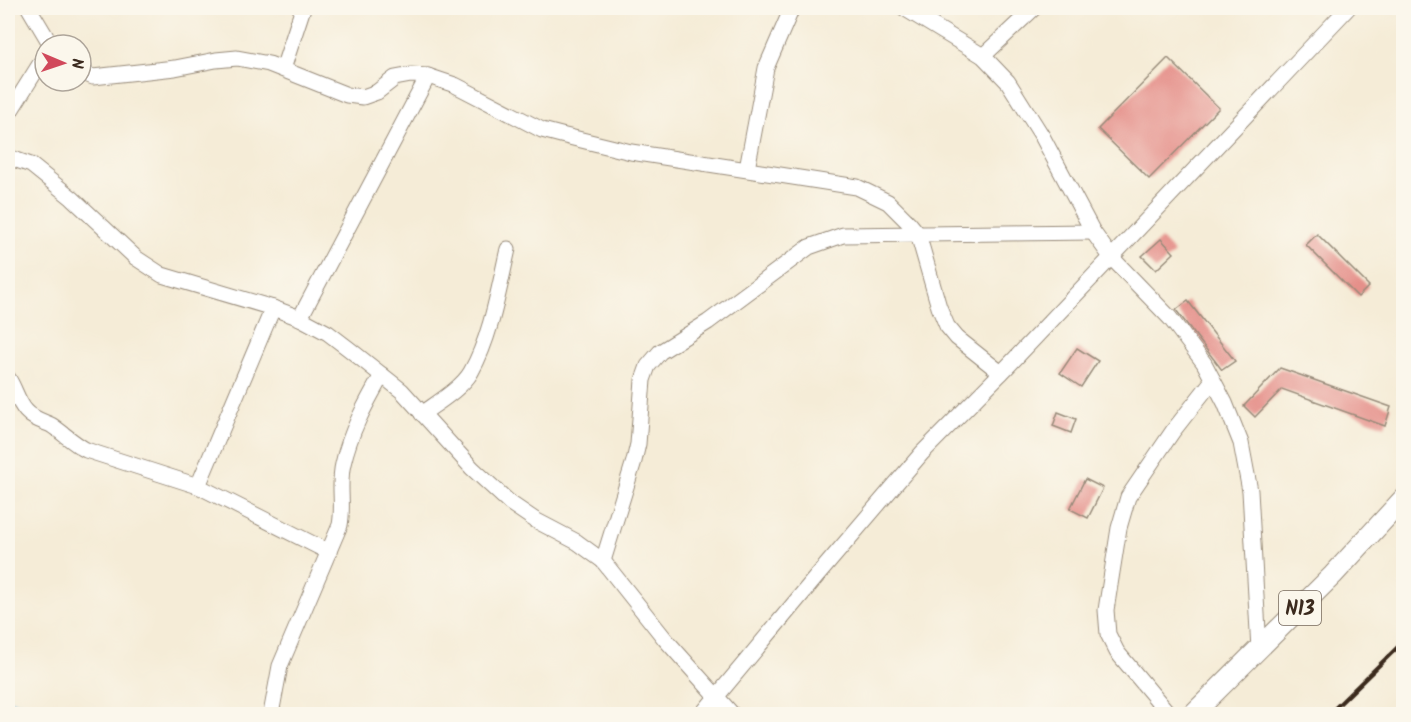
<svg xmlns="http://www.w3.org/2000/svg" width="1411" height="722" font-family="Kalam,sans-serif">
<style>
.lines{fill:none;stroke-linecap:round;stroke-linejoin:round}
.stream{stroke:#6abbe5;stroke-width:4}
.building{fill:#e5908a}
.minor-casing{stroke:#988b7a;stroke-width:17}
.major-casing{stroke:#988b7a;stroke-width:22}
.minor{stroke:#fff;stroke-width:15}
.major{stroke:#fff;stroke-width:20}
.rail{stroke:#3b2a1e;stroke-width:4}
.labels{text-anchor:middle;stroke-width:4.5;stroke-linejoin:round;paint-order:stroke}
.shield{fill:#fbf7ec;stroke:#75685c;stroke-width:1.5}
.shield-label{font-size:20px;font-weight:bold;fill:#3b2a1e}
</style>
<rect width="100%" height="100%" fill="#fbf7ec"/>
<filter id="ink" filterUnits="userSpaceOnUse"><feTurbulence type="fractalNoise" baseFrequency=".0167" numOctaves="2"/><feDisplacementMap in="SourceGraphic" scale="12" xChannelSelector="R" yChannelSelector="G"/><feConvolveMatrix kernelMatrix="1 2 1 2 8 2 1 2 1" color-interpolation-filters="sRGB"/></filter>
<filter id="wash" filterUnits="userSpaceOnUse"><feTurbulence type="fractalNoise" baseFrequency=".008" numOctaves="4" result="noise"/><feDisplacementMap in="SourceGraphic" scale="24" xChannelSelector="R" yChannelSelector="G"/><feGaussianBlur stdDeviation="1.35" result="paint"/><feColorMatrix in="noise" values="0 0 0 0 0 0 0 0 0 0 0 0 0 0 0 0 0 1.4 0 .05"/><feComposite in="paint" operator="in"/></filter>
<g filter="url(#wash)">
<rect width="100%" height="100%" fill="#f5ecd7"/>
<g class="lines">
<polyline class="stream" points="8,702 69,714"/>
</g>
<g id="blocks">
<g class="building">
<polygon points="1168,58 1219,108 1149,179 1098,129"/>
<polygon points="1317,234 1369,286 1358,297 1306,245"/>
<polygon points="1161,239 1174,253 1156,270 1142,256"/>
<polygon points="1188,301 1235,361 1222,370 1176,310"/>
<polygon points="1077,348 1098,361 1081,387 1060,373"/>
<polygon points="1280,368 1391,407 1385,426 1282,389 1255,417 1244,406"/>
<polygon points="1058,412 1076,419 1071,433 1053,426"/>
<polygon points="1085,479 1103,488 1088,518 1070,509"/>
</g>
</g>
</g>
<g filter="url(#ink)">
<use href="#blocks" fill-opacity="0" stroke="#988b7a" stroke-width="1.5"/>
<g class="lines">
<g class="minor-casing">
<g id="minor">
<polyline points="29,8 51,45"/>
<polyline points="904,8 983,56 1008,82 1042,136 1093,232 1111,257 1170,318 1204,363 1225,403 1241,443 1250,491 1259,649"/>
<polyline points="983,56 1034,8"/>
<polyline points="283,69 303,8"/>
<polyline points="81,72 93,77 175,68 216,60 237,58 269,64 347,95 363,97 377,92 395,78 411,75 428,76 455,85 542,130 561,135 631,152 857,187 888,202 909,223 918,234 939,307 947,326 957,338 1001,373"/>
<polyline points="8,115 45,56"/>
<polyline points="8,157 31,165 72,198 136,258 162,275 273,308 300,318 328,333 349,349 402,391 472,468 510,503 535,520 577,542 603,561 665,639 732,714"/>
<polyline points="747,169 766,68 792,8"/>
<polyline points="300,318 428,76"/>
<path d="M8 378C15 388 17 401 26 411 33 419 42 421 51 425 62 432 73 443 86 450L198 486 329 552"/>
<path d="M422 414C437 403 462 388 471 372 491 337 499 288 508 249"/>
<polyline points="198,486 273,308"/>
<polyline points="603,561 634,461 638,444 643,380 648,366 660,352 708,322 809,247 843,235 1093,232"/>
<path d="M271 714 280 666 340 525C344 505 338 484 343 464 350 432 366 403 382 375"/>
<polyline points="702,714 817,576 922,453 1008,366 1348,8"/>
<polyline points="1169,714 1117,652 1108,634 1106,610 1119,528 1128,497 1173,431 1213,380"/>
</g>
</g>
<g class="major-casing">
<polyline id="major" points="1193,714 1333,575 1404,498"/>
</g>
<use href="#minor" class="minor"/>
<use href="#major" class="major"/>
<polyline class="rail" points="1329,714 1404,641"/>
</g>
</g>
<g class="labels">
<rect class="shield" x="1279" y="591" width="42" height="34" rx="4.5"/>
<g class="shield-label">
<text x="1300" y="615">N13</text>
</g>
</g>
<rect width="1411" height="722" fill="none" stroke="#fbf7ec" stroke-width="30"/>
<g transform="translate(63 63) rotate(92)"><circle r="28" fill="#fbf7ec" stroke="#aea59a" stroke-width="1.5"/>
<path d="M0-4.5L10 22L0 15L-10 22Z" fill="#d1495b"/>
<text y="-9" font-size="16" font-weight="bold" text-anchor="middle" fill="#3b2a1e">N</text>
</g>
</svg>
